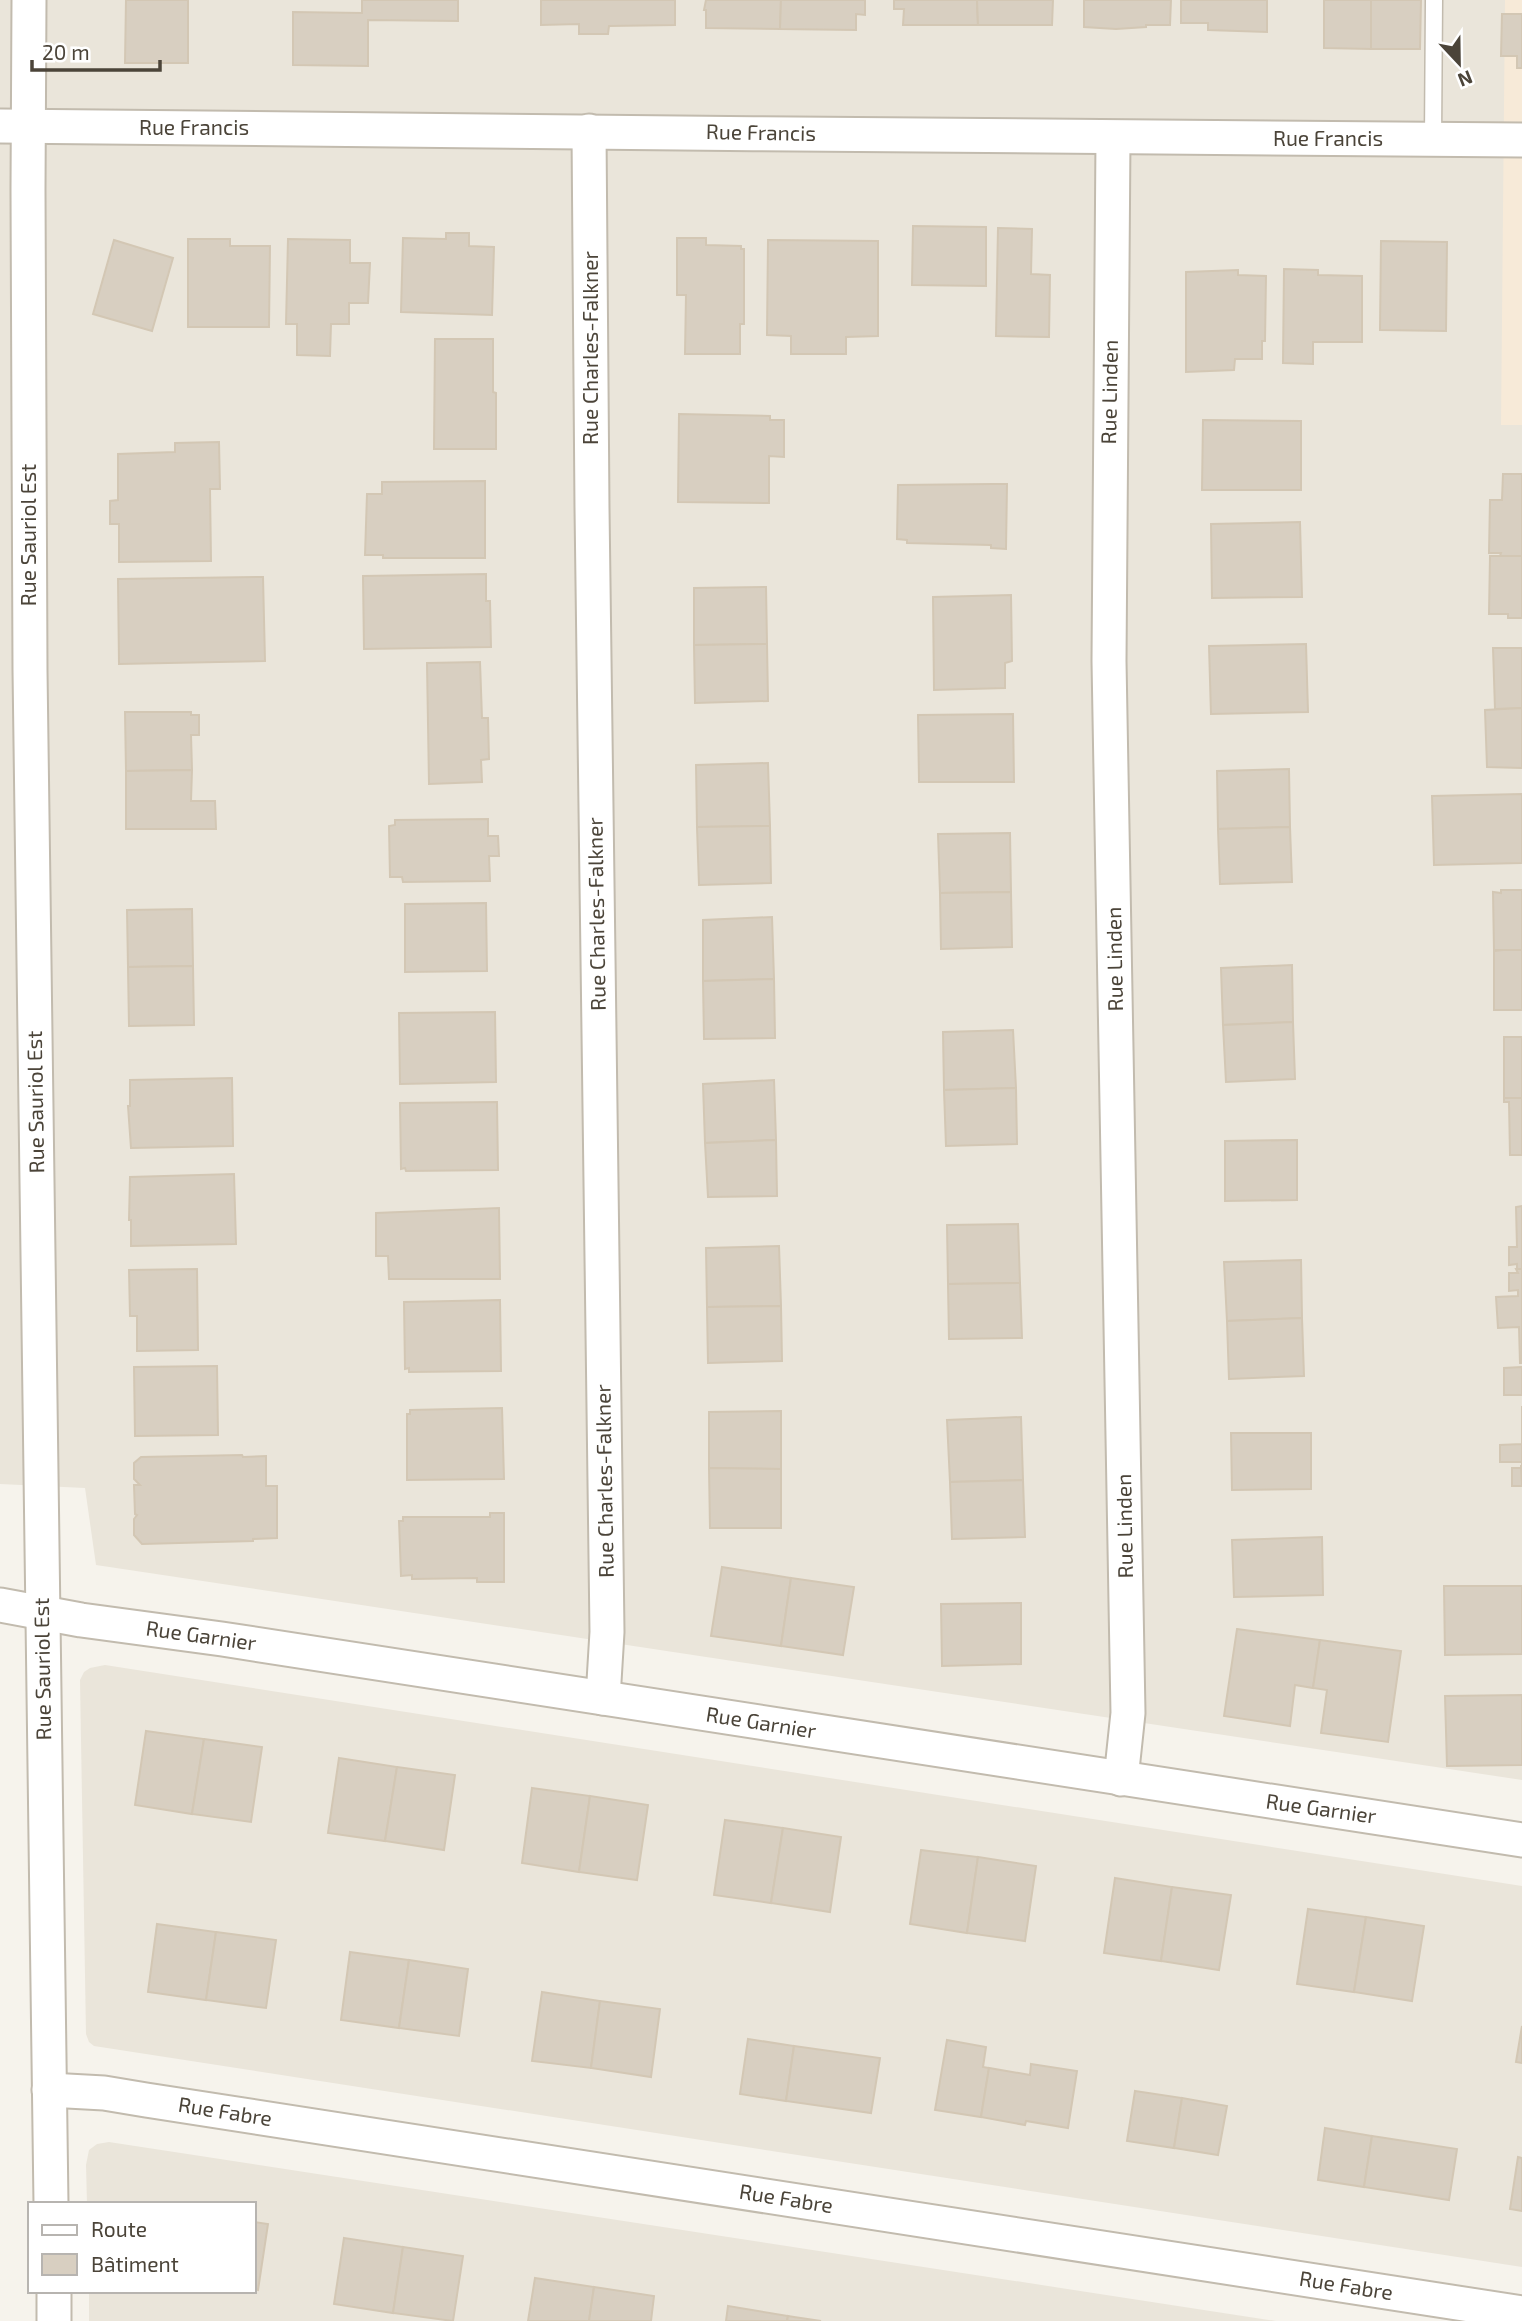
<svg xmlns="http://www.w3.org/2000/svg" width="1522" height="2321" font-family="'Exo 2',sans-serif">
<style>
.residential{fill:#eae5da}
.commercial{fill:#f7ead8}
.building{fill:#d8cfc1;stroke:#d3c7b4;stroke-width:2}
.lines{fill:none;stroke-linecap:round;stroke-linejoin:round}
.service-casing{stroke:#c2bbae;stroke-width:19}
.minor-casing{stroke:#c2bbae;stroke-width:37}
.service{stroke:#fff;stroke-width:16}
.minor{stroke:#fff;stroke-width:33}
.labels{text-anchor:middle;stroke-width:7;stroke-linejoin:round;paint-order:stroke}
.street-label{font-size:21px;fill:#4b4439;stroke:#fff}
</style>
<rect width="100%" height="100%" fill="#f6f3ec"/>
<g class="residential">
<polygon points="0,0 1522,0 1522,1780 96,1565 85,1488 0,1484"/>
<polygon points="105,1665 1522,1886 1522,2267 94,2046 89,2042 86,2034 80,1680 84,1672 90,1668"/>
<polygon points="109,2142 1276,2321 89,2321 89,2291 254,2291 254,2204 87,2204 86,2165 89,2150 97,2144"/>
</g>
<polygon class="commercial" points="1505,0 1522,0 1522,425 1501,425"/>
<g class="building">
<polygon points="126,0 188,0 188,63 125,63"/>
<polygon points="362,0 458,0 458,21 368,20 368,66 293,65 293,12 362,13"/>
<polygon points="541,0 675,0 675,25 609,26 608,34 579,34 579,24 541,25"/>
<polygon points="706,0 781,0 780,29 706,28 706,10 704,10"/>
<polygon points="781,0 865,0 865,15 856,14 856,30 780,29"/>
<polygon points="894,0 977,0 978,25 903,25 904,9 894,9"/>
<polygon points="977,0 1053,0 1052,25 978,25"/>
<polygon points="1084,0 1171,0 1170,25 1146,25 1146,27 1116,29 1084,27"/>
<polygon points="1181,0 1267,0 1267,32 1208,30 1208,23 1181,23"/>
<polygon points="1324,0 1371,0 1371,49 1324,48"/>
<polygon points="1421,0 1420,49 1371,49 1371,0"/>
<polygon points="1502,14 1522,14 1522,68 1517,68 1517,56 1501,56"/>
<polygon points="913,226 986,227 986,286 912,285"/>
<polygon points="998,228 1032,229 1031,274 1050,275 1049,337 996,336"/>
<polygon points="446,233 469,233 469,246 494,247 492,315 401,312 403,238 446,239"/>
<polygon points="677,238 706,238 706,245 741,246 741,249 744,249 744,324 740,324 740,354 685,354 686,295 677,295"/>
<polygon points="188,239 230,239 230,246 270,246 269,327 188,327"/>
<polygon points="288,239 350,240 350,263 370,263 368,303 349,303 349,324 331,324 330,356 297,355 297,324 286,324"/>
<polygon points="114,240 173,258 152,331 93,314"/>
<polygon points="768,240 878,241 878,336 846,337 846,354 791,354 791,336 767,335"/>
<polygon points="1381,241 1447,242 1446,331 1380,330"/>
<polygon points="1284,269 1318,270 1318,275 1362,276 1362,342 1313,342 1313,364 1283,363"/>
<polygon points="1238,270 1238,275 1266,276 1265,341 1262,341 1262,359 1235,359 1234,370 1186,372 1186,272"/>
<polygon points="435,339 493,339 493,392 496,393 496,449 434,449"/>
<polygon points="679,414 770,416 770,420 784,420 784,457 769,456 769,503 678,502"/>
<polygon points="1203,420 1301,421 1301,490 1202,490"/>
<polygon points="219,442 220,489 210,489 211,561 119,562 119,524 110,524 110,501 118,500 118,454 175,452 175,443"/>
<polygon points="1503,474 1522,474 1522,556 1500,556 1501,553 1489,553 1490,500 1502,500"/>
<polygon points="485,481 485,558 383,558 383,555 365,555 367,494 382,494 382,482"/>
<polygon points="992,484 1007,484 1006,549 991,548 991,545 907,543 907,540 897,539 898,485"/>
<polygon points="1300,522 1302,597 1212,598 1211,524"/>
<polygon points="1490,556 1522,556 1522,618 1508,618 1508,614 1489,614"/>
<polygon points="486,574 486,601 490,601 491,647 364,649 363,576"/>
<polygon points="263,577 265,661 119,664 118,579"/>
<polygon points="766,587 767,644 694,645 694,588"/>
<polygon points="1011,595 1012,661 1005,663 1005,688 934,690 933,597"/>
<polygon points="767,644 768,701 695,703 694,645"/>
<polygon points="1306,644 1308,712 1211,714 1209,646"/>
<polygon points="1493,648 1522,648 1522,708 1495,709"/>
<polygon points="480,662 482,718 488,718 489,759 481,760 482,782 429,784 427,663"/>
<polygon points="1522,708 1522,768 1487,767 1485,710"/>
<polygon points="125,712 191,712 191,715 199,715 199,735 191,735 192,770 126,771"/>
<polygon points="1013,714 1014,782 919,782 918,715"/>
<polygon points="768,763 770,826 697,827 696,765"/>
<polygon points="1289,769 1290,827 1218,829 1217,771"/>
<polygon points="192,770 191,801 215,801 216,829 126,829 126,771"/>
<polygon points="1522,794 1522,863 1434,865 1432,796"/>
<polygon points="488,819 488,836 498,836 499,856 489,856 490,881 403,882 402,877 390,877 389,826 395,825 395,820"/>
<polygon points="770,826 771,883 699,885 697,827"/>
<polygon points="1290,827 1292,882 1220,884 1218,829"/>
<polygon points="1010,833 1011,892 940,893 938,834"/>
<polygon points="1501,890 1522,890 1522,950 1494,950 1493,892 1501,893"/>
<polygon points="1011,892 1012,947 941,949 940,893"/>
<polygon points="486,903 487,971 405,972 405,904"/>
<polygon points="192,909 193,966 128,967 127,910"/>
<polygon points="772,917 774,979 703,981 703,920"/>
<polygon points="1503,950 1522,950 1522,1010 1494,1010 1494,951"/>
<polygon points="1292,965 1293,1022 1223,1025 1221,968"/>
<polygon points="193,966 194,1025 129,1026 128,967"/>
<polygon points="774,979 775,1038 704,1039 703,981"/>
<polygon points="495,1012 496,1082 400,1084 399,1013"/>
<polygon points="1293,1022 1295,1079 1226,1082 1223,1025"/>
<polygon points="1013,1030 1016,1088 944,1090 943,1032"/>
<rect x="1504" y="1037" width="18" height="61"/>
<polygon points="232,1078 233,1146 131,1148 128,1106 130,1106 130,1080"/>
<polygon points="774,1080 776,1140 705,1143 703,1084"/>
<polygon points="1016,1088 1017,1144 946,1146 944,1090"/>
<polygon points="1504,1098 1522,1098 1522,1155 1510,1155 1509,1102 1504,1102"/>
<polygon points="497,1102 498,1170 406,1171 405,1168 401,1169 400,1103"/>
<polygon points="776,1140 777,1196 708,1197 705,1143"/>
<polygon points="1297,1140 1297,1200 1225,1201 1225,1141"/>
<polygon points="234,1174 236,1244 131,1246 131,1220 129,1220 130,1177"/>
<polygon points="1522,1206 1522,1269 1517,1270 1517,1264 1509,1265 1509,1247 1517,1247 1516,1207"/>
<polygon points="499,1208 500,1279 389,1279 388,1256 376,1256 376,1213"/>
<polygon points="1018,1224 1020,1283 948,1284 947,1225"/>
<polygon points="779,1246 781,1306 707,1307 706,1248"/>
<polygon points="1301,1260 1302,1318 1227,1321 1224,1262"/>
<polygon points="197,1269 198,1350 137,1351 137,1316 130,1316 129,1270"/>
<polygon points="1516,1269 1522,1269 1522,1363 1520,1363 1519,1327 1498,1328 1496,1297 1518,1296 1518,1290 1509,1291 1509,1273 1518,1273"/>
<polygon points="1020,1283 1022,1338 949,1339 948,1284"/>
<polygon points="500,1300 501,1371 409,1372 409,1368 405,1369 404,1302"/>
<polygon points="781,1306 782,1361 708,1363 707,1307"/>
<polygon points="1302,1318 1304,1376 1229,1379 1227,1321"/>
<polygon points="217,1366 218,1435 135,1436 134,1367"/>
<polygon points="1522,1367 1522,1395 1504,1395 1504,1368"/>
<polygon points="1522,1406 1522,1465 1522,1462 1500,1462 1500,1445 1522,1444"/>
<polygon points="502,1408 504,1479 407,1480 407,1414 410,1414 410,1410"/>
<polygon points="781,1411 781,1469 709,1468 709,1412"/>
<polygon points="1021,1417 1023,1480 950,1482 947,1420"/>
<polygon points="1231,1433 1311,1433 1311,1489 1232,1490"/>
<polygon points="242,1455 243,1457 266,1456 266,1486 277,1486 277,1538 253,1539 253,1541 142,1544 134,1535 134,1519 137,1515 135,1514 134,1485 140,1485 134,1479 134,1463 141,1457"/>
<polygon points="1521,1465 1522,1486 1512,1486 1512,1468 1521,1468"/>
<polygon points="709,1468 781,1469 781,1528 710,1528"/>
<polygon points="1023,1480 1025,1537 952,1539 950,1482"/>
<polygon points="490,1513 504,1513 504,1582 477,1582 477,1578 412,1579 412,1575 401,1576 399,1521 403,1521 403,1517 490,1517"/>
<polygon points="1322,1537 1323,1595 1234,1597 1232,1540"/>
<polygon points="722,1567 791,1578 781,1646 711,1636"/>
<polygon points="791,1578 854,1587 843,1655 781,1646"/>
<polygon points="1444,1586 1522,1586 1522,1654 1445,1655"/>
<polygon points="1021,1603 1021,1664 942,1666 941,1604"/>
<polygon points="1237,1629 1320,1640 1313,1688 1295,1685 1290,1726 1224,1716"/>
<polygon points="1320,1640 1401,1651 1388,1742 1321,1733 1327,1690 1313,1688"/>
<polygon points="1522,1695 1522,1765 1447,1766 1445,1696"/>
<polygon points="146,1731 204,1739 192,1814 135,1805"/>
<polygon points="204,1739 262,1747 251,1822 192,1814"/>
<polygon points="339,1758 397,1767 385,1841 328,1833"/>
<polygon points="397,1767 455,1775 444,1850 385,1841"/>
<polygon points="532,1788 590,1796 579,1872 522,1863"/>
<polygon points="590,1796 648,1805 637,1880 579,1872"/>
<polygon points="725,1820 783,1828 771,1903 714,1895"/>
<polygon points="783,1828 841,1837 830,1912 771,1903"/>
<polygon points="921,1850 978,1857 967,1933 910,1924"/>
<polygon points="978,1857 1036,1866 1025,1941 967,1933"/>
<polygon points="1115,1878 1172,1887 1161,1961 1104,1953"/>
<polygon points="1172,1887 1231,1895 1219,1970 1161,1961"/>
<polygon points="1308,1909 1366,1917 1354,1992 1297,1984"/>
<polygon points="1366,1917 1424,1926 1412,2001 1354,1992"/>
<polygon points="157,1924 216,1932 206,2000 148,1992"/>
<polygon points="216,1932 276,1940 266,2008 206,2000"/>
<polygon points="350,1952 409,1960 399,2028 341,2020"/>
<polygon points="409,1960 468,1969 459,2036 399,2028"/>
<polygon points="542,1992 600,2001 591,2068 532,2061"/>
<polygon points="600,2001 660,2009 651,2077 591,2068"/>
<polygon points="1522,2026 1522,2063 1516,2062"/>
<polygon points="748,2039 794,2046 786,2101 740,2094"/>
<polygon points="947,2040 986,2047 983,2067 989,2068 981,2117 935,2110"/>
<polygon points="794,2046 880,2058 871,2113 786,2101"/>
<polygon points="1031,2064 1077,2071 1068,2128 1026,2121 1025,2125 981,2117 989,2068 1030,2075"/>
<polygon points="1135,2091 1182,2098 1174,2148 1127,2141"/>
<polygon points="1182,2098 1227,2106 1218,2155 1174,2148"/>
<polygon points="1325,2128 1372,2136 1364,2187 1318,2180"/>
<polygon points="1372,2136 1457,2149 1449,2200 1364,2187"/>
<polygon points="1518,2157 1522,2158 1522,2211 1510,2209"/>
<polygon points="254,2222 268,2224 258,2290 254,2289"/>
<polygon points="344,2238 403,2247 393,2313 334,2304"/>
<polygon points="403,2247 463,2256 453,2321 393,2313"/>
<polygon points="535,2278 594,2287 589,2321 528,2321"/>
<polygon points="594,2287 654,2296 651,2321 589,2321"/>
<polygon points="728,2306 788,2316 787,2321 726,2321"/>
<polygon points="788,2316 794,2317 821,2321 787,2321"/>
</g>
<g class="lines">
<g class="service-casing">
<polyline id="service" points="1433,139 1434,0"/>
</g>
<g class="minor-casing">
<g id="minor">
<polyline points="29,0 28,189 30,670 51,2204"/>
<path d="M0 126C507 130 1015 138 1522 140"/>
<polyline points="589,131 592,508 607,1632 603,1698"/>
<polyline points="1113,138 1109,661 1128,1713 1121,1779"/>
<polyline points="0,1605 81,1620 222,1639 1522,1840"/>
<polyline points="49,2090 104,2093 146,2100 1522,2313"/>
<polyline points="54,2291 54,2321"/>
</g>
</g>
<use href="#service" class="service"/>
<use href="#minor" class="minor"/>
</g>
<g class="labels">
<g class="street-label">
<text x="194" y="135">Rue Francis</text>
<text transform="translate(761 133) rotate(1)" y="7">Rue Francis</text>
<text x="1328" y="146">Rue Francis</text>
<text transform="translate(591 348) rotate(-90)" y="7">Rue Charles-Falkner</text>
<text transform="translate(1110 392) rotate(-89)" y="7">Rue Linden</text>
<text transform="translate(29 535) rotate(-90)" y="7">Rue Sauriol Est</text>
<text transform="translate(597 914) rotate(-91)" y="7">Rue Charles-Falkner</text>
<text transform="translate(1115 959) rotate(-91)" y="7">Rue Linden</text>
<text transform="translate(36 1102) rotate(-91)" y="7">Rue Sauriol Est</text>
<text transform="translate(605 1481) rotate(-91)" y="7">Rue Charles-Falkner</text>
<text transform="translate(1125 1526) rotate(-91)" y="7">Rue Linden</text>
<text transform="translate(201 1636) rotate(8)" y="7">Rue Garnier</text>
<text transform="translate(43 1669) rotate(-91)" y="7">Rue Sauriol Est</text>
<text transform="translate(761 1723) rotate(9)" y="7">Rue Garnier</text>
<text transform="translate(1321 1809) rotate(8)" y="7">Rue Garnier</text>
<text transform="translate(225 2112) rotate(9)" y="7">Rue Fabre</text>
<text transform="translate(786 2199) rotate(9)" y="7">Rue Fabre</text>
<text transform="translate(1346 2286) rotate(9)" y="7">Rue Fabre</text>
</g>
</g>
<rect x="28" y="2202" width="228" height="91" fill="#ffffff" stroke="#b7b4b0" stroke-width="2"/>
<rect x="42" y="2225" width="35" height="10" fill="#ffffff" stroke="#b7b4b0" stroke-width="2"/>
<text x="91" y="2237" font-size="21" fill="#4b4439">Route</text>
<rect x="42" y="2254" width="35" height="21" fill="#d8cfc1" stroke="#b7b4b0" stroke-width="2"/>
<text x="91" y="2272" font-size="21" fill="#4b4439">Bâtiment</text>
<g transform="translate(1459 63) rotate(158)" stroke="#ffffff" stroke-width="5" paint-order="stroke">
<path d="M0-5L12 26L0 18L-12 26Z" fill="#4b4439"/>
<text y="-10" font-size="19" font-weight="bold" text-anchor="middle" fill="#4b4439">N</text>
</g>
<path d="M32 60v10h128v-10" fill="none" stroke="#4b4439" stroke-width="3.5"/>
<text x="42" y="60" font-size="21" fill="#4b4439" stroke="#ffffff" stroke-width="5" paint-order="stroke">20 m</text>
</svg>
